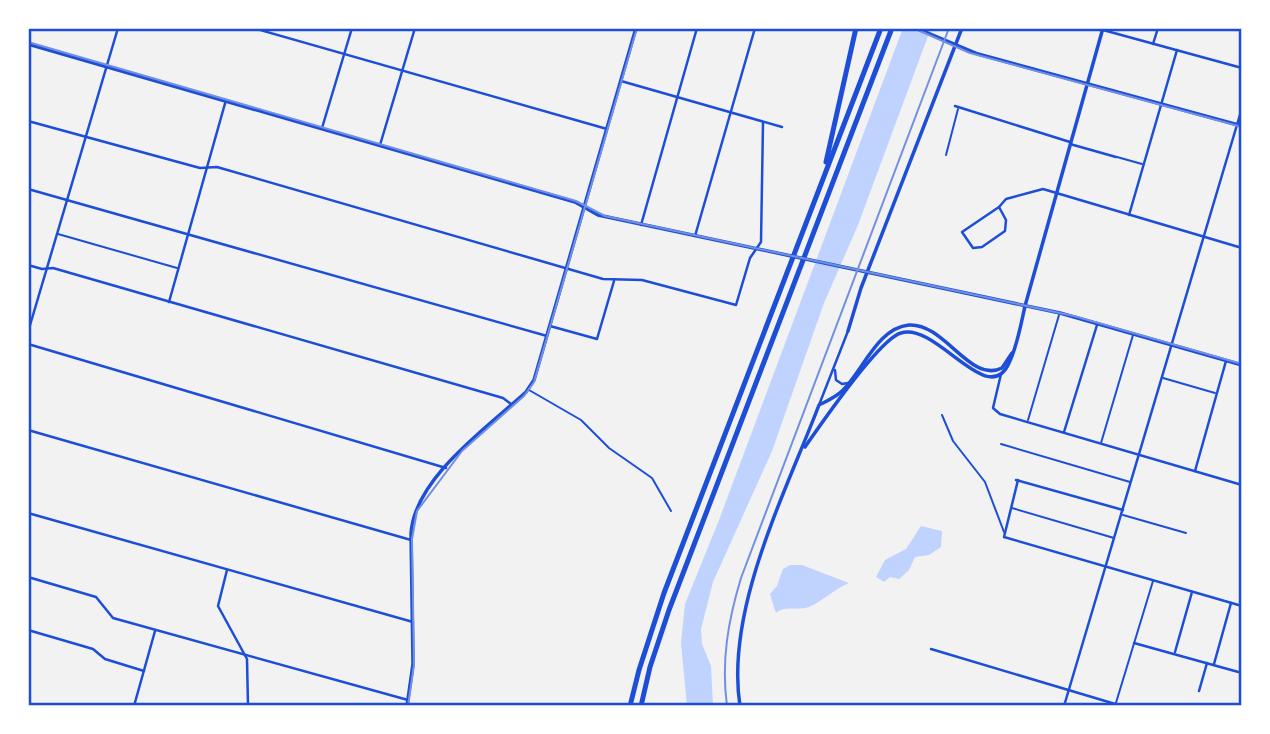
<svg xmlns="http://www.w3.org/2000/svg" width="1270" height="734" font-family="'Work Sans',sans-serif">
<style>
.water{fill:#bfd3fe}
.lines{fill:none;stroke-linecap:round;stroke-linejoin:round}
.service{stroke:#1d4ed8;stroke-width:2}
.pedestrian{stroke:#1d4ed8;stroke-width:2}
.minor{stroke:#1d4ed8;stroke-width:2.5}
.tertiary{stroke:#1d4ed8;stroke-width:3.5}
.secondary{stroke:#1d4ed8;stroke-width:3.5}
.motorway{stroke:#1d4ed8;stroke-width:5}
.tram{stroke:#7290e2;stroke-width:2}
.rail{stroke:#7290e2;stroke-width:2}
.neatline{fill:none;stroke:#1d4ed8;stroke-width:2.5}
</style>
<rect width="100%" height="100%" fill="#f2f2f2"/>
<g class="water">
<polygon points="903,28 931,28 858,225 824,303 772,451 713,582 701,629 702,644 711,666 713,706 687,706 681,643 685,604 719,520"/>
<polygon points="921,526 942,531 941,547 929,555 915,557 909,570 899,579 890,577 884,582 876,577 885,560 906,549"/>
<path d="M790 565H802L849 583C834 589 823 601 809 607 798 611 785 605 776 613L770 594 777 586 783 569Z"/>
</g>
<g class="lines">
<g class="service">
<polyline points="946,155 958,109"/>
<polyline points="58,234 177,268"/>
<polyline points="1163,378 1215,393"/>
<polyline points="529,390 581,420 609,448 652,478 671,511"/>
<polyline points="942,415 953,441 985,482 1004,532"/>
<polyline points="1028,420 1059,315"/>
<polyline points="1101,443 1133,335"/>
<polyline points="1001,444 1130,482"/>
<polyline points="1012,508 1114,538"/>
<polyline points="1123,515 1186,533"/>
<polyline points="1115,706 1153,581"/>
</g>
<polyline class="pedestrian" points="1117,157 1142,164"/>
<g class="minor">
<polyline points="253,28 607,129"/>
<polyline points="1103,30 1242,68"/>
<polyline points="1153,44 1158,28"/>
<polyline points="621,81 782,127"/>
<polyline points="955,106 1070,142"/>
<polyline points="28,121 200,168 217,167 603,279 642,280 736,305 750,258 761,242 763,123"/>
<polyline points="322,128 352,28"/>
<polyline points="1070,144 1116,157"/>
<polyline points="380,145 415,28"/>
<polyline points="28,189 547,336"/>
<polyline points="999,207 1006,199 1043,189 1242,248"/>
<polygon points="999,207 1006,220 1005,231 982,247 973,248 962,232"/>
<polyline points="1129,215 1177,50"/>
<polyline points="641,225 697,28"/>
<polyline points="695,236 755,28"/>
<polyline points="28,265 42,269 53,268 503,398 511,404"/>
<polyline points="169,302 226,100"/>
<polyline points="550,326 597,339 614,281"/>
<polyline points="28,332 118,28"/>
<polyline points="28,344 446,468"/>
<polyline points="835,370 836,380 842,384 848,383"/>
<polyline points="1001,374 993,408 1000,414 1242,485"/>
<polyline points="819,405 848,331"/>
<polyline points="28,430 411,540"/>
<polyline points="1064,432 1097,325"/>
<polyline points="1195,471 1226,361"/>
<polyline points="1016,480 1123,510"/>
<polyline points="1018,480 1004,537 1242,606"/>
<polyline points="28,513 413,622"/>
<polyline points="227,570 218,606 247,659 248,706"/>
<polyline points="28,577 96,597 113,618 408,700"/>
<polyline points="28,630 93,649 105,659 144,671"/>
<polyline points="1134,643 1242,673"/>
<polyline points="931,649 1122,706"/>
<polyline points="1175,652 1192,592"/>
<polyline points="1214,664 1231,603"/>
<polyline points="1199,691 1207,663"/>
<polyline points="134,706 155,631"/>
<polyline points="1064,706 1242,108"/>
<polyline points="1241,706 1242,704"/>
</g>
<g class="tertiary">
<polyline points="916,28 978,54 1242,126"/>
<polyline points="1025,306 1103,28"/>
</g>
<g class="secondary">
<polyline points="28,44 575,202 598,215 1060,313 1242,365"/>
<polyline points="848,331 861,288 962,28"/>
<path d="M805 447C821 424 879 339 901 333 937 322 988 410 1009 363 1017 347 1021 324 1025 306"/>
<path d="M407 706 413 664 411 534C414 478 488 427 526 392L534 380 636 28"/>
<path d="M740 706C725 610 785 494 819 405 827 401 836 397 842 391 863 371 877 328 909 325 945 323 970 384 1002 368L1012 353"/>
</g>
<g class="motorway">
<polyline points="826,162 856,28"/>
<polyline points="630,706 639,670 664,593 881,28"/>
<polyline points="641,706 650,667 669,610 892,28"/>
</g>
<g class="tram">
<polyline points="913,28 970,53 1242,127"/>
<polyline points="28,42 576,201 605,216 1074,316 1242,364"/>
<polyline points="408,706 414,665 412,539 417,511 462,451 524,396 534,382 637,28"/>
</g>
<path class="rail" d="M727 706C721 661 728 621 741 578L949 28"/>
</g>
<rect width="1270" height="734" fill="none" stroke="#ffffff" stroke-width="60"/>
<rect x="30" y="30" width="1210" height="674" class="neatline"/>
</svg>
